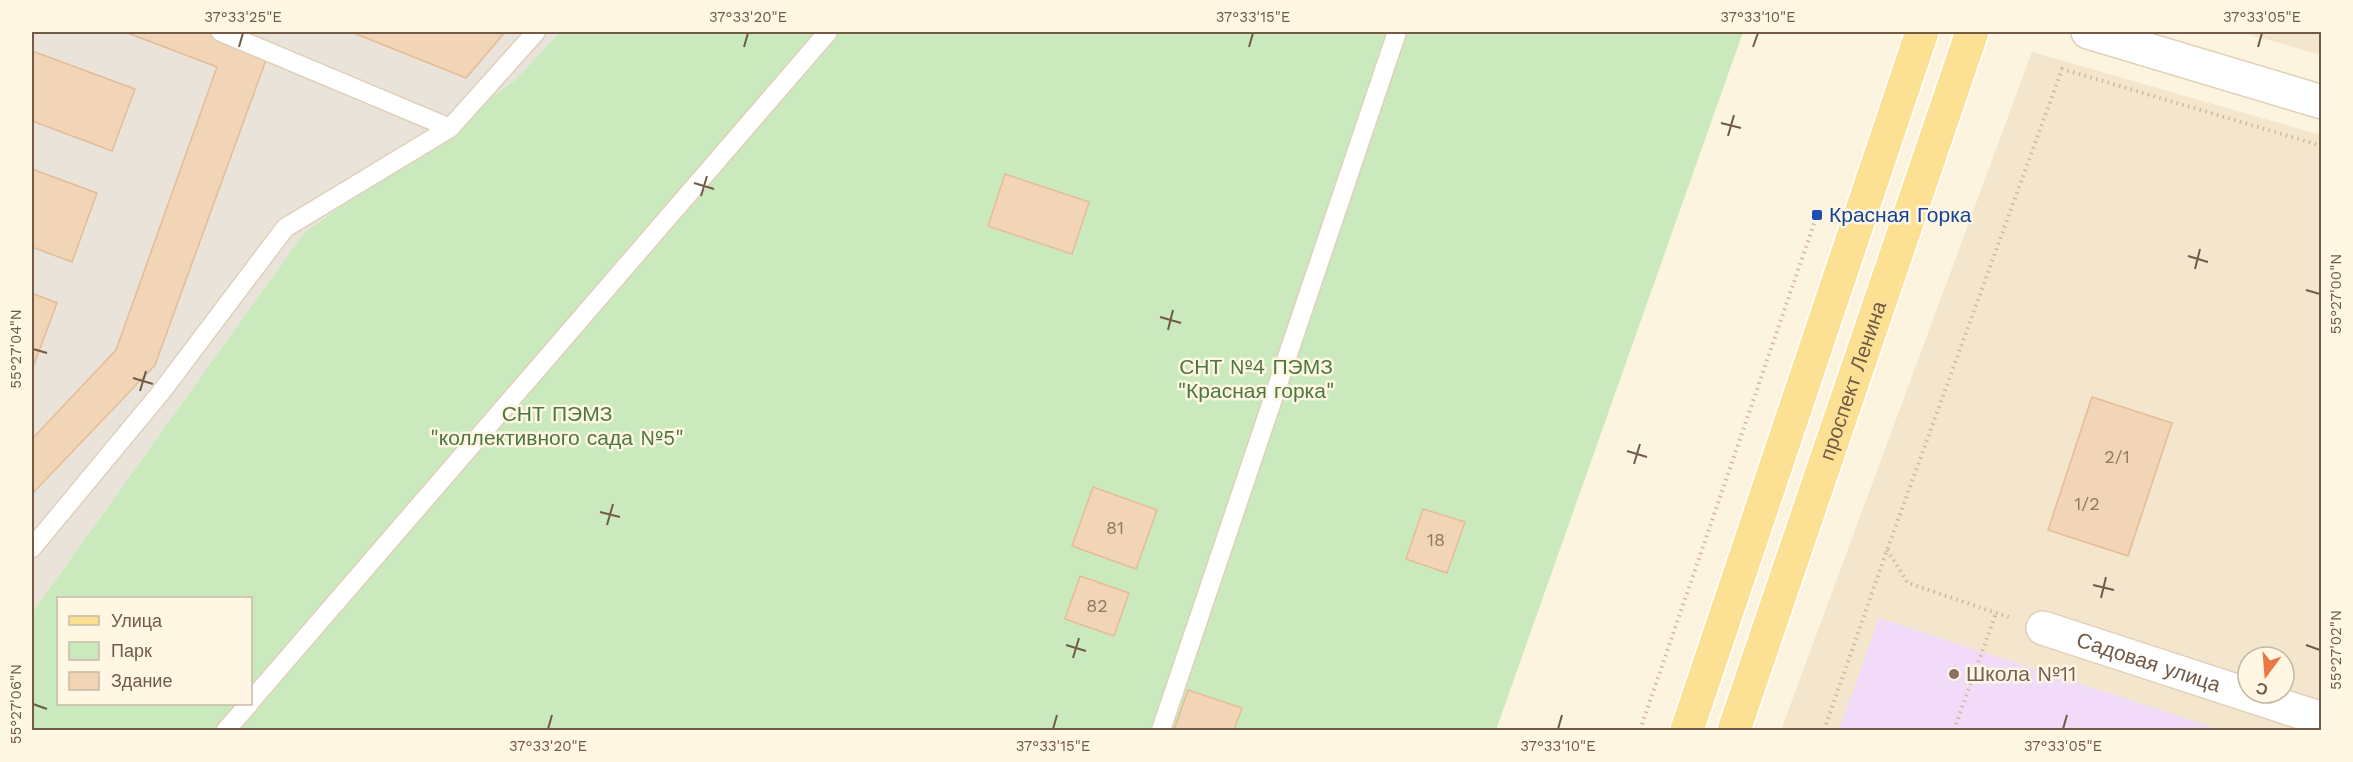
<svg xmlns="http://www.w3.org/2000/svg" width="2353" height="762" font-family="'Work Sans',sans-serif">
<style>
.residential{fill:#f4e6cd;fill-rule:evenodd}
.industrial{fill:#eae3da}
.education{fill:#f1dbf8}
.green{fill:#cae9bd;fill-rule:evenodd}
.building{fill:#f2d4b6;stroke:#e4bc96;stroke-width:1.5}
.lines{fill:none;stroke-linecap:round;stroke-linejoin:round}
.service-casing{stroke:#e0d0ba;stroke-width:21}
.minor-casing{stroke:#e0d0ba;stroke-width:36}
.tertiary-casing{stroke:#e0d0ba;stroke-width:36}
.primary-casing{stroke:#fff;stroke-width:36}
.path{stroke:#d6b799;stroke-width:4;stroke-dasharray:1.5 4.5;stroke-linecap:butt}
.service{stroke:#fff;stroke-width:18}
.minor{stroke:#fff;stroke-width:33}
.tertiary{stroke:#fff;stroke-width:33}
.primary{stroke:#fce195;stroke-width:33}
.ticks{fill:none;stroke:#725b46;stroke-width:2}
.transit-dot{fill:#1a4fb4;stroke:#fff7e4;stroke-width:2}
.education-dot{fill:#8d6e63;stroke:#fff7e4;stroke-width:2}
.labels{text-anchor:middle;stroke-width:5;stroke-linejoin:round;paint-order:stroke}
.number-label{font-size:18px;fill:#927962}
.transit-label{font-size:21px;fill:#164399;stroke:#fff7e4;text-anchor:start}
.park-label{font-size:21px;fill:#4a783f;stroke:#fff7e4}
.street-label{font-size:21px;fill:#725b46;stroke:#fff7e4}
.education-label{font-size:21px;fill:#785e54;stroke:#fff7e4;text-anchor:start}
.neatline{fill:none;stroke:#725b46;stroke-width:2}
.ticks-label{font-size:15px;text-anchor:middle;fill:#725b46}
</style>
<rect width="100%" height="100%" fill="#fcf4de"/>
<g class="residential">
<polygon points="2241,32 2321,32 2321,55"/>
<path d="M2032 52 2321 135V730H1781ZM2248 657H2284V693H2248Z"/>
</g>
<polygon class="industrial" points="32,32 560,32 515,80 304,233 32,613"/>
<polygon class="education" points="1879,618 2221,730 1839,730"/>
<path class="green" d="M560 32H1743L1496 730H32V613L304 233 515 80ZM58 598H250V704H58Z"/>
<g class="building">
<polygon points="125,32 224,32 270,49 155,365 32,494 32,439 116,350 217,67"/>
<polygon points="351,32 454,33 505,32 466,78"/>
<polygon points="32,51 135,89 112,151 32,121"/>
<polygon points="32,169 97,193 72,262 32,247"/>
<polygon points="1005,174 1089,202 1072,254 988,226"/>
<polygon points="32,293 57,303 32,370"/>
<polygon points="2092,397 2172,423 2128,556 2048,530"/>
<polygon points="1093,487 1157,510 1136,569 1072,546"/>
<polygon points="1423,509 1465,522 1447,573 1406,559"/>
<polygon points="1080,576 1129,593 1114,636 1065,619"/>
<polygon points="1188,690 1242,708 1234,730 1174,730"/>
</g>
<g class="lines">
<g class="service-casing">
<g id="service">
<polyline points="221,32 450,128"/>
<polyline points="32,548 162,391 285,228 450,128 536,32"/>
<polyline points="250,702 828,32"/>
<polyline points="226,730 249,704"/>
<polyline points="1161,730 1397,32"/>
</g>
</g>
<g class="minor-casing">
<g id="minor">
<path id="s1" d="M2043 628 2322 719"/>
</g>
</g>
<g class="tertiary-casing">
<polyline id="tertiary" points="2088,32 2322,102"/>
</g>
<g class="primary-casing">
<g id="primary">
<polyline points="1687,730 1922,32"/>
<path id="s2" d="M1734 730 1972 32"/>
</g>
</g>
<g class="path">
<polyline points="1887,550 1908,583 2011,618"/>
<polyline points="1640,730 1817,215"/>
<polyline points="1824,730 1887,550 2062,69 2322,146"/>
<polyline points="1954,730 1996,613"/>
</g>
<use href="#service" class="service"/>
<use href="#minor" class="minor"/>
<use href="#tertiary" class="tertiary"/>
<use href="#primary" class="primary"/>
</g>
<path class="ticks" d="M239 47 243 33M744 47 748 33M1249 47 1253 33M1753 47 1758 33M2258 47 2262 33M1721 123 1741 128M1728 136 1734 115M694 183 714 189M701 196 707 176M2188 256 2208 262M2195 269 2200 249M2306 290 2320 294M1160 317 1181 323M1168 330 1173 310M33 349 47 353M133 378 153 384M140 391 146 371M1627 451 1647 457M1634 464 1640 444M600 512 620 517M607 525 613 504M2093 585 2114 590M2101 598 2106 577M1066 645 1086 651M2306 645 2320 650M1073 658 1079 638M33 704 47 709M548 729 552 715M1053 729 1057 715M1558 729 1562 715M2063 729 2067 715"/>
<rect class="transit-dot" x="1811" y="209" width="12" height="12" rx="3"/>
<circle class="education-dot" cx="1954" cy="674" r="6"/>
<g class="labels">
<g class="number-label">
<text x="2117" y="463">2/1</text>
<text x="2087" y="510">1/2</text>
<text x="1115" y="534">81</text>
<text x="1436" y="546">18</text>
<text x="1097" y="612">82</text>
</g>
<g class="transit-label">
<text x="1829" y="222">Красная Горка</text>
</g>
<g class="park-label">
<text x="1256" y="374">СНТ №4 ПЭМЗ<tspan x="1256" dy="24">"Красная горка"</tspan></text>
<text x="557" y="421">СНТ ПЭМЗ<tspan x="557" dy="24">"коллективного сада №5"</tspan></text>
</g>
<g class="street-label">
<text dy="7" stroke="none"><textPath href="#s2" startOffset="369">проспект Ленина</textPath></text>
<text dy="7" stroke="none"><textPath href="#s1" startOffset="111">Садовая улица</textPath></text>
</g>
<g class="education-label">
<text x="1966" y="681">Школа №11</text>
</g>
</g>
<rect width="2353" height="762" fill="none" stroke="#fff7e4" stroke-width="66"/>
<rect x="57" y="597" width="195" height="108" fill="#fff7e4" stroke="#c7b9a5" stroke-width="1.5"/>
<rect x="69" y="616" width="30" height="9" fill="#fce195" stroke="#c7b9a5" stroke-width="1.5"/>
<text x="111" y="627" font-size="18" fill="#725b46">Улица</text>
<rect x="69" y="642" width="30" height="18" fill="#cae9bd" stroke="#c7b9a5" stroke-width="1.5"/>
<text x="111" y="657" font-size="18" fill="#725b46">Парк</text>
<rect x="69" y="672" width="30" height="18" fill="#f2d4b6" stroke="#c7b9a5" stroke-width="1.5"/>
<text x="111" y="687" font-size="18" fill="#725b46">Здание</text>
<g transform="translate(2266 675) rotate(196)"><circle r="28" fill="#fff7e4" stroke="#c7b9a5" stroke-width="1.5"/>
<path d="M0-4.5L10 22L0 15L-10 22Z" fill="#e97841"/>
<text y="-9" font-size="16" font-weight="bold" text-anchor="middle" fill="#725b46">С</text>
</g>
<rect x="33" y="33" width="2287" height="696" class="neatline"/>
<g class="ticks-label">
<text x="243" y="22">37°33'25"E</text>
<text x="748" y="22">37°33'20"E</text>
<text x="1253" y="22">37°33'15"E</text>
<text x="1758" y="22">37°33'10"E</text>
<text x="2262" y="22">37°33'05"E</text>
<text transform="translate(2336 294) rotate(-90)" y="5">55°27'00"N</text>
<text transform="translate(16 349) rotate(-90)" y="5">55°27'04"N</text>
<text transform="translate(2336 650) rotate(-90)" y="5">55°27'02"N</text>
<text transform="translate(16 704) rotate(-90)" y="5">55°27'06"N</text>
<text x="548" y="751">37°33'20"E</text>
<text x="1053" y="751">37°33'15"E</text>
<text x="1558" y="751">37°33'10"E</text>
<text x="2063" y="751">37°33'05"E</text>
</g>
</svg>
